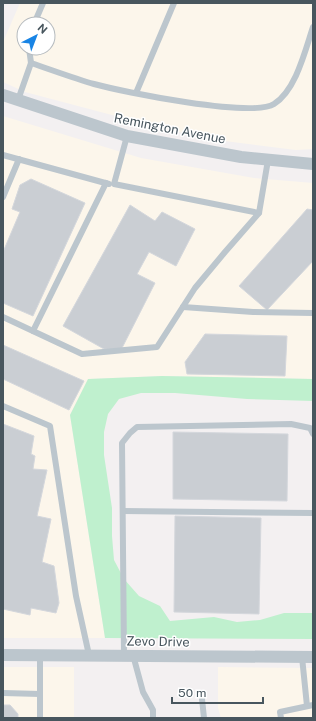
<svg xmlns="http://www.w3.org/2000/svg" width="316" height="721" font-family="'Public Sans',sans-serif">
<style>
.commercial{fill:#fcf6eb;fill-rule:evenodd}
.green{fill:#bff0ce}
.building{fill:#caced3;stroke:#d4d7dc}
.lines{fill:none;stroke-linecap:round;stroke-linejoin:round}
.lane{stroke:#bcc6cd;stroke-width:6}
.street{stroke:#bcc6cd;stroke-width:12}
.labels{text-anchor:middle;stroke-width:3;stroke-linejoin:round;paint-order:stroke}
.street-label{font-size:13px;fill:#48565e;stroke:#fff}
</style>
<rect width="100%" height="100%" fill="#f3f0f1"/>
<g class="commercial">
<path d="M20 3H313V149L296 150 217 140 161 128 25 92 3 82V42ZM24 24H48V48H24Z"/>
<polygon points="3,116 141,158 254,178 313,183 313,379 162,376 89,379 70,415 105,638 3,638"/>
<rect x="3" y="667" width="71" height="51"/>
<polygon points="218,667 313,668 313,718 221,718 218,708"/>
</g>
<polygon class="green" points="162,376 313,379 313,401 247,399 175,393 141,393 119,399 108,414 104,432 104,455 112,508 112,536 114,560 124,579 139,596 160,606 170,621 214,617 237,622 260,620 284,613 313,613 313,639 105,638 70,415 88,379"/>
<g class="building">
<polygon points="31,179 85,203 33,316 3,303 3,252 20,212 12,209 20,185"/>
<polygon points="130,205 155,221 162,212 195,229 176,266 149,252 137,274 155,283 121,350 104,349 63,326"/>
<polygon points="307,209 313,210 313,261 267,310 239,286"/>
<polygon points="205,334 287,336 285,376 187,374 185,362"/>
<polygon points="3,345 84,381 69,410 3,379"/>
<polygon points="3,424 34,436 31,454 35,456 33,469 47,470 37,516 51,519 42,562 54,566 59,603 56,613 31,608 30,615 3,609"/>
<polygon points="173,432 288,434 287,501 173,499"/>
<polygon points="175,516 261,518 259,614 174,612"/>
<polygon points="3,705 10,705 18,714 18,718 3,718"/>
</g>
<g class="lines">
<g class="lane">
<polyline points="34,24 43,3"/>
<polyline points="29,48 31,63"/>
<polyline points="136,93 174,3"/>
<path d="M18 100 31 63C52 70 73 78 94 84 123 92 252 118 274 104 296 90 305 51 313 27"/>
<polyline points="127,136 114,184 259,213 268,160"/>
<polyline points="3,155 109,184"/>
<polyline points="3,197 19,159"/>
<polyline points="183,307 253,312 313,313"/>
<polyline points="3,317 82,354 157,347 195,288 225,252 259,213"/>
<polyline points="33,331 106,183"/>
<polyline points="3,406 50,426 76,596 89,655"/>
<polyline points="123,511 313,513"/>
<polyline points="124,655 122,443 130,433 137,427 291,424 310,428 313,434"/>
<polyline points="133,655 143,692 153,710 153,718"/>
<polyline points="302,657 307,706"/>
<polyline points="3,693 40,694"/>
<polyline points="202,699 204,718"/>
<polyline points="40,718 40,655"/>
<polyline points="281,718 280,712 313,705"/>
</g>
<g class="street">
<polyline points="3,95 127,136 241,157 313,164"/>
<polyline points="3,655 313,657"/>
</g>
</g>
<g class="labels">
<g class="street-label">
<text transform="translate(170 128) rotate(11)" y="5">Remington Avenue</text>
<text transform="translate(158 641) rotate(1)" y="5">Zevo Drive</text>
</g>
</g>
<rect width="316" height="721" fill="none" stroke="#48565e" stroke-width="8"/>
<g transform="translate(36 36) rotate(42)"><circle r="19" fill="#ffffff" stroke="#b6bbbf"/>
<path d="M0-3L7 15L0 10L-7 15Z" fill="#1884e5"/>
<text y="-6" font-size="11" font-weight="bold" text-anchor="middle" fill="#48565e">N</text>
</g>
<path d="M172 697v6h91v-6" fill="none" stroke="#48565e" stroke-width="2"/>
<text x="178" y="697" font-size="12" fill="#48565e" stroke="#ffffff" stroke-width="3" paint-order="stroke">50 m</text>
</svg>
